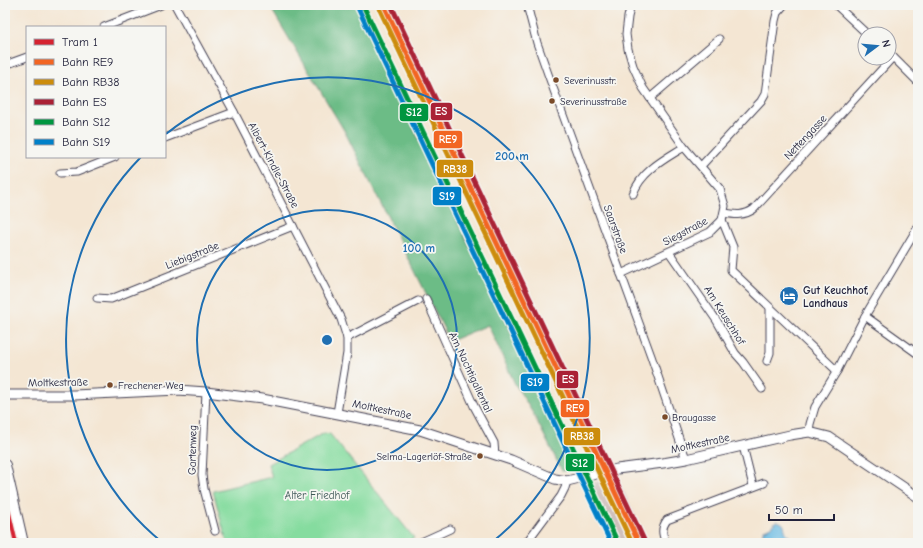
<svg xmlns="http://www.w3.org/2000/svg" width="923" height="548" font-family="'Comic Neue',sans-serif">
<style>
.industrial{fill:#d0c0bc}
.green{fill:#85dc9f;stroke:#547f6d}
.forest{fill:#6cbc86;stroke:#476f60}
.water{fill:#68bae3;stroke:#456e8f}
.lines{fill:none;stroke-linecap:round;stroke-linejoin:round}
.minor-casing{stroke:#423f52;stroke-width:9}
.tertiary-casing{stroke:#423f52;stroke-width:11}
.secondary-casing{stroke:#423f52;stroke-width:12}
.minor{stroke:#fff;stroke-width:7}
.tertiary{stroke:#fff;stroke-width:9}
.secondary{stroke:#fff;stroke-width:10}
.rail-1-casing{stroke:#f6f6f2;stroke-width:8}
.rail-2-casing{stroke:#f6f6f2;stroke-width:8}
.rail-3-casing{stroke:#f6f6f2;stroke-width:8}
.rail-4-casing{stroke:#f6f6f2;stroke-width:8}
.rail-5-casing{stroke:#f6f6f2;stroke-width:8}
.rail-1{stroke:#f26522;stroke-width:5}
.rail-2{stroke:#cc8c0c;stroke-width:5}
.rail-3{stroke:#aa2135;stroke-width:5}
.rail-4{stroke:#009640;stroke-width:5}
.rail-5{stroke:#0080c8;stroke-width:5}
.tram-1-casing{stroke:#f6f6f2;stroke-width:7}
.tram-1{stroke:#d52330;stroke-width:4}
.ring{fill:none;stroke:#1f6fb2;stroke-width:2}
.bus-dot{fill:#7a4b2a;stroke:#f6f6f2;stroke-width:1.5}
.labels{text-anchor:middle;stroke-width:3.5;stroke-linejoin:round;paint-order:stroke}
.bus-label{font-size:10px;fill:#22223b;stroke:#f6f6f2;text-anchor:start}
.street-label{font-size:11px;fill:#22223b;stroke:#f6f6f2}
.poi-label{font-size:11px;font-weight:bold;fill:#22223b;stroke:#f6f6f2;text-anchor:start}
.park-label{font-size:11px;fill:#405a59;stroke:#f6f6f2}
.centre{fill:#1f6fb2;stroke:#f6f6f2;stroke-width:2}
.ring-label{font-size:12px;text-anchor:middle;font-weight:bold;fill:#1f6fb2;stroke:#f6f6f2;stroke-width:3.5;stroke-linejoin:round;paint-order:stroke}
.line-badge{stroke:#f6f6f2;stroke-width:1.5}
.badge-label{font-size:11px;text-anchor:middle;font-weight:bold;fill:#fff}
</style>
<rect width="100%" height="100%" fill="#f6f6f2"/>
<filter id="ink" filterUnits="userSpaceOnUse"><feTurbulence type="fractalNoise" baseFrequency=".025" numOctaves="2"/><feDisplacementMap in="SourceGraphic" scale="8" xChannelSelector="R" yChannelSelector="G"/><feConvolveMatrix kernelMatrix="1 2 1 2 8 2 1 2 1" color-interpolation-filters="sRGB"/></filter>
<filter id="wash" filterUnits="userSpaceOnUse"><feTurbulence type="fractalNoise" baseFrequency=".012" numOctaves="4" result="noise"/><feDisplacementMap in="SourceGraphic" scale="16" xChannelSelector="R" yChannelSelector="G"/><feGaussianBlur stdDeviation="0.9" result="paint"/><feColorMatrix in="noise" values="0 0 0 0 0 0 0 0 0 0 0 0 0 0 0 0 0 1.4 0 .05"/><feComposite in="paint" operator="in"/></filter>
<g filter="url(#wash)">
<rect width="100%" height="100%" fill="#f4e6d3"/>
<polygon class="industrial" points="616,475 648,543 611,543 585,486"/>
<polygon class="green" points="324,433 330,434 414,538 404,543 227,543 213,491 272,477 268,464"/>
<polygon class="forest" points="269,5 356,5 451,208 577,466 569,470 562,471 534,415 515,384 488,325 450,341 345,132"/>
<path class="water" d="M776 521C788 523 782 529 788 535 791 538 796 540 799 543H762L761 538 764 530 772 527Z"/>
</g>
<g filter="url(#ink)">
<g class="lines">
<g class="minor-casing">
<g id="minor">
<polyline points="175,5 234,112 341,319 347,338 347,353 337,413"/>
<polyline points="527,5 537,43 548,74 651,356 686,459"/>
<polyline points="836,5 867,34"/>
<polyline points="104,27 161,5"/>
<polyline points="889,53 918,82"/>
<polyline points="5,65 27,57"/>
<polyline points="650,98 719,39"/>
<polyline points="165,138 234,112"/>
<polyline points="701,166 761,101 765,94 775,21 777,13 784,5"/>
<polyline points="60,173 77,172 115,157"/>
<path d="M633 194C641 171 665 159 684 147"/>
<path d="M724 213C736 215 744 216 754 209L893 57"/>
<polyline points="722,220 733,247 731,270 733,272 837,371"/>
<polyline points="669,252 717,321 735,353 743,362 762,389"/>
<polyline points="621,274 710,232 722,220 725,206 720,189 684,147 643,88 633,66 628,49 626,34 628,17 631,5"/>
<polyline points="97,298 111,299 293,226"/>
<polyline points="426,299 474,406 494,443 495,455"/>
<polyline points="865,316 918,354"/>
<polyline points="347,338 418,301"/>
<polyline points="767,361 770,353 770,308"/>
<polyline points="206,392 202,475 204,489 215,531"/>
<polyline points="809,432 810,424 815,407 837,371 865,316 918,227"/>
<polyline points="743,446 753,486"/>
<polyline points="419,543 450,529"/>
<polyline points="526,543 561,496 565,488 567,481"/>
<path d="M666 543C662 534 661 528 667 520L764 483"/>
</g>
</g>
<g class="tertiary-casing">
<polyline id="tertiary" points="5,395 74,395 178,390 206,392 262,399 420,430 511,460 555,479 567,481 617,469 663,463 686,459 790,435 809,432 829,437 918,497"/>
</g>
<g class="secondary-casing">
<polyline id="secondary" points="5,465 23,543"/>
</g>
<use href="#minor" class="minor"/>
<use href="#tertiary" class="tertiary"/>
<use href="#secondary" class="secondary"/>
<g class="rail-1-casing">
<polyline id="rail-1" points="384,5 639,543"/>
</g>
<g class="rail-2-casing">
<polyline id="rail-2" points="379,8 632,543"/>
</g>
<g class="rail-3-casing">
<polyline id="rail-3" points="391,5 644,540"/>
</g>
<g class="rail-4-casing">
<polyline id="rail-4" points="363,5 618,543"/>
</g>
<g class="rail-5-casing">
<polyline id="rail-5" points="358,8 611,543"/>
</g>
<use href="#rail-1" class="rail-1"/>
<use href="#rail-2" class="rail-2"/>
<use href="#rail-3" class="rail-3"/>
<use href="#rail-4" class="rail-4"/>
<use href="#rail-5" class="rail-5"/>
<g class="tram-1-casing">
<polyline id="tram-1" points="5,496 16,543"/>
</g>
<use href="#tram-1" class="tram-1"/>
</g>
</g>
<g class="ring">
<circle cx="327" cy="340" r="130"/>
<path d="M163 543A261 261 0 0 1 141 157M166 134A261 261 0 0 1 491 543"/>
</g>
<defs>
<g id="hotel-disc" transform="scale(1)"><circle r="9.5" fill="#1f6fb2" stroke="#f6f6f2"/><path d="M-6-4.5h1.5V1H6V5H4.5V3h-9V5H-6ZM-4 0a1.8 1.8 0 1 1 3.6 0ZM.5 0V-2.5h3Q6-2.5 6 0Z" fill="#fff"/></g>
</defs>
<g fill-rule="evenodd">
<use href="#hotel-disc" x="789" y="296"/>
</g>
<g class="bus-dot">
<circle cx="556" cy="80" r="3.5"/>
<circle cx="552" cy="101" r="3.5"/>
<circle cx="110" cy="385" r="3.5"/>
<circle cx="665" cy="417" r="3.5"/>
<circle cx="480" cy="456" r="3.5"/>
</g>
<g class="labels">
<g class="bus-label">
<text x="564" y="84">Severinusstr.</text>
<text x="560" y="105">Severinusstraße</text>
<text x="118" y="389">Frechener Weg</text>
<text x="672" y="421">Braugasse</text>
<text x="472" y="460" text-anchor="end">Selma-Lagerlöf-Straße</text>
</g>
<g class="street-label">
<text transform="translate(805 137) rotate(-47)" y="4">Nettengasse</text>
<text transform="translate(274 165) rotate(62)" y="4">Albert-Kindle-Straße</text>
<text transform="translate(616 229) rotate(70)" y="4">Saarstraße</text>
<text transform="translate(685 231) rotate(-28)" y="4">Siegstraße</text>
<text transform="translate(192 255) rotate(-22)" y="4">Liebigstraße</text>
<text transform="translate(725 315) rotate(58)" y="4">Am Keuschhof</text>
<text transform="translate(471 372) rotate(65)" y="4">Am Nachtigallental</text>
<text transform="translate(58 382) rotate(-1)" y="4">Moltkestraße</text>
<text transform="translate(382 409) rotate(12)" y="4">Moltkestraße</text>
<text transform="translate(700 443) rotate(-12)" y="4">Moltkestraße</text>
<text transform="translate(192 450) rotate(-89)" y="4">Gartenweg</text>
</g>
<g class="poi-label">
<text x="803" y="294">Gut Keuchhof,<tspan x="803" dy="13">Landhaus</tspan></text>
</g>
<g class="park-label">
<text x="317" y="499">Alter Friedhof</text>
</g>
</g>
<circle cx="327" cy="340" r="6" class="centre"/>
<g class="ring-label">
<text x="512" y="160">200 m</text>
<text x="419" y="252">100 m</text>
</g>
<g class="line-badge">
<rect x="430" y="102" width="23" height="19" rx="4" fill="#aa2135"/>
<rect x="399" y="103" width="30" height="19" rx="4" fill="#009640"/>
<rect x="433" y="130" width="30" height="19" rx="4" fill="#f26522"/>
<rect x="436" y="159" width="38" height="19" rx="4" fill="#cc8c0c"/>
<rect x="432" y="186" width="30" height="20" rx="4" fill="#0080c8"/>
<rect x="556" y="370" width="23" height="19" rx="4" fill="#aa2135"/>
<rect x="520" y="373" width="30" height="19" rx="4" fill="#0080c8"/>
<rect x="560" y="399" width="30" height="19" rx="4" fill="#f26522"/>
<rect x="563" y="427" width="38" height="19" rx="4" fill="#cc8c0c"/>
<rect x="565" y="453" width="30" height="19" rx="4" fill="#009640"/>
</g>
<g class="badge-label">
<text x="441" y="115">ES</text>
<text x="414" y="116">S12</text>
<text x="448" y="143">RE9</text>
<text x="455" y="173">RB38</text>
<text x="447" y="200">S19</text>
<text x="568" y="383">ES</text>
<text x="535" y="386">S19</text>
<text x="575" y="412">RE9</text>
<text x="582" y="440">RB38</text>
<text x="580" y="467">S12</text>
</g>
<rect width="923" height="548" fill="none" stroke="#f6f6f2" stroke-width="20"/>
<rect x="26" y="26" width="140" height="132" fill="#f6f6f2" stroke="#a1a1a9"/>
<rect x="34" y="39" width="20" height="6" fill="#d52330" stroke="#a1a1a9"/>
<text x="62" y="46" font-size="12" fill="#22223b">Tram 1</text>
<rect x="34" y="59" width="20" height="6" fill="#f26522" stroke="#a1a1a9"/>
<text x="62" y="66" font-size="12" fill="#22223b">Bahn RE9</text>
<rect x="34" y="79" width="20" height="6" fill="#cc8c0c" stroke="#a1a1a9"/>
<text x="62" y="86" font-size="12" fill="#22223b">Bahn RB38</text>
<rect x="34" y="99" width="20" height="6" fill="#aa2135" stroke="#a1a1a9"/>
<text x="62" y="106" font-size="12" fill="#22223b">Bahn ES</text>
<rect x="34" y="119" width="20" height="6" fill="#009640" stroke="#a1a1a9"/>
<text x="62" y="126" font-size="12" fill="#22223b">Bahn S12</text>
<rect x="34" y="139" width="20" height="6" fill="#0080c8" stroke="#a1a1a9"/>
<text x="62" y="146" font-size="12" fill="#22223b">Bahn S19</text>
<g transform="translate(877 46) rotate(74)"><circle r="19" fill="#f6f6f2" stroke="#a1a1a9"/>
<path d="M0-3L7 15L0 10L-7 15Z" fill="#1f6fb2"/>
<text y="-6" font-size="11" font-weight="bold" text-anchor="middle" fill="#22223b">N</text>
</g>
<path d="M769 514v6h65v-6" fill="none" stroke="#22223b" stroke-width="2"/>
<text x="775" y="514" font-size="12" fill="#22223b" stroke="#f6f6f2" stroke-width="3" paint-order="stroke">50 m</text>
</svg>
